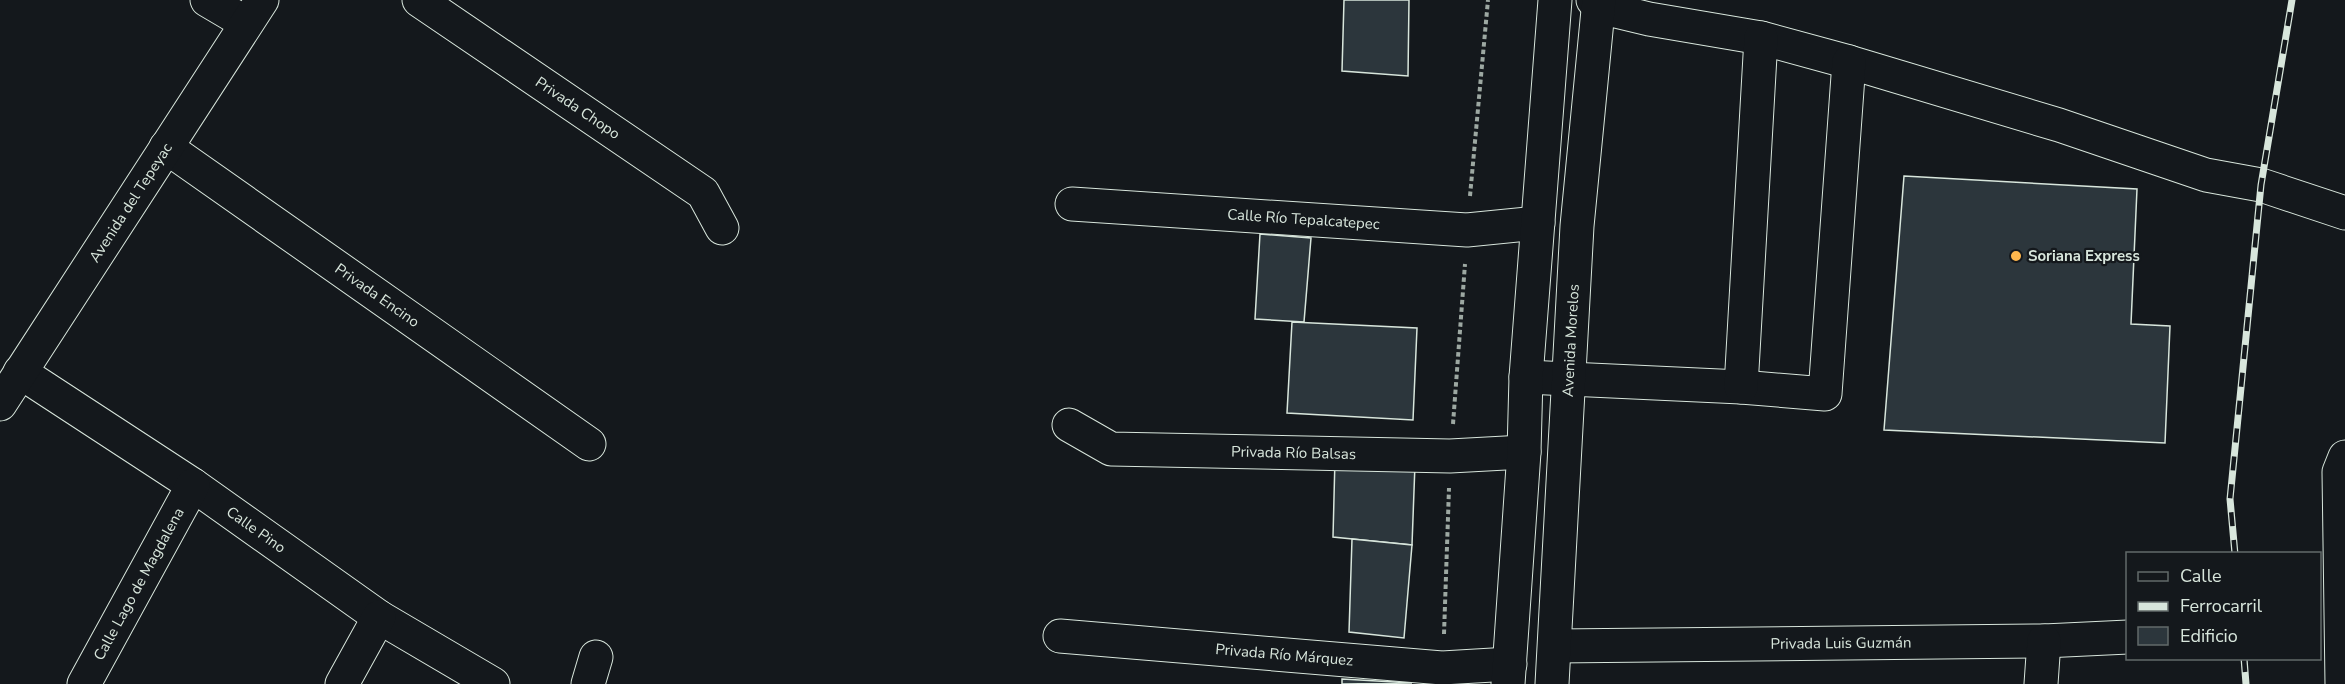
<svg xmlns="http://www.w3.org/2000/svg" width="2345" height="684" font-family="'Nunito Sans',sans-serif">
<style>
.building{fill:#2c363c;stroke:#d8e6dc;stroke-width:1.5}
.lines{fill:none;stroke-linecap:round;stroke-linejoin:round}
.minor-casing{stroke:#d8e6dc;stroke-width:35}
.major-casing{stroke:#d8e6dc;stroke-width:35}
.path{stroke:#9da8a2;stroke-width:4;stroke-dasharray:4.5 3;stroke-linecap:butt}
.minor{stroke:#14181c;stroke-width:33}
.major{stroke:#14181c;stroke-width:33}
.rail-casing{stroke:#d8e6dc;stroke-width:7}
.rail{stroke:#14181c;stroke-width:4.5;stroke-dasharray:14;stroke-linecap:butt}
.poi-dot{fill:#ffb74d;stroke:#14181c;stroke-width:2}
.labels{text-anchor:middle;stroke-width:4.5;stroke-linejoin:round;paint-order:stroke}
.street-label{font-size:15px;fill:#d8e6dc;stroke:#14181c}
.poi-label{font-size:15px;font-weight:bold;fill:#d8e6dc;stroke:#14181c;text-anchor:start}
</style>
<rect width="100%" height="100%" fill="#14181c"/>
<g class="building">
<polygon points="1344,0 1409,0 1408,76 1342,71"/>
<polygon points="1904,176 2137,189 2131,324 2170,326 2165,443 1884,430"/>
<polygon points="1260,234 1311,238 1304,322 1255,319"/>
<polygon points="1292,322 1417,328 1413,420 1287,413"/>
<polygon points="1335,458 1415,464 1412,545 1333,537"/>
<polygon points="1352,539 1412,545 1404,638 1349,632"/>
<polygon points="1342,679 1412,683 1342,684"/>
</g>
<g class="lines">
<g class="minor-casing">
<g id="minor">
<polyline points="207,0 246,23"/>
<path id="s1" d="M419 0 703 193 722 228"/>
<polyline points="1593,0 1599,7 1649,19 1761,38 1849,62 2059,125 2206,175 2261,185 2345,213"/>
<path id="s2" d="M166 147 589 444"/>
<path id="s3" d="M1072 204 1467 230 1538 223"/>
<path id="s4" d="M20 372 193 485 379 617 493 684"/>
<polyline points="1526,377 1741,387 1825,394 1849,62"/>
<polyline points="1741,387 1761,38"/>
<path id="s5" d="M0 404 262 0"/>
<path id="s6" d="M1069 425 1111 449 1450 456 1524 452"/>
<path id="s7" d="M1060 636 1442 668 1510 664"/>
<path id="s8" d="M1556 646 2044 641 2128 637"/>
<path id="s9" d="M84 684 193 485"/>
<polyline points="342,684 379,617"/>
<polyline points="588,684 596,657"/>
<polyline points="2041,684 2044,641"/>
<polyline points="2342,684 2339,472 2345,457"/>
</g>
</g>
<g class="major-casing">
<g id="major">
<polyline points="1508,684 1524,452 1526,377 1555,0"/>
<path id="s10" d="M1552 684 1577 226 1599 0"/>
</g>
</g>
<g class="path">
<polyline points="1470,196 1488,0"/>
<polyline points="1453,424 1465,264"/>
<polyline points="1444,634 1449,488"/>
</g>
<use href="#minor" class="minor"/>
<use href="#major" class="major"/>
<g class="rail-casing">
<g id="rail">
<polyline points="2235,554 2230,499 2261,185 2292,0"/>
<polyline points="2244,658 2246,684"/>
</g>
</g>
<use href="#rail" class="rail"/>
</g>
<circle class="poi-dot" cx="2016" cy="256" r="6"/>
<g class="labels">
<g class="street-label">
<text dy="5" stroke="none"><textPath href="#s1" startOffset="192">Privada Chopo</textPath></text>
<text dy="5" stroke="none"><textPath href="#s5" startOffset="240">Avenida del Tepeyac</textPath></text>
<text dy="5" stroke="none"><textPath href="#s3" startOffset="232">Calle Río Tepalcatepec</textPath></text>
<text dy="5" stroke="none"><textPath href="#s2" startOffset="258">Privada Encino</textPath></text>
<text dy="5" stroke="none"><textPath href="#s10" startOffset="344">Avenida Morelos</textPath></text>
<text dy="5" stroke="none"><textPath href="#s6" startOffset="231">Privada Río Balsas</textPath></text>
<text dy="5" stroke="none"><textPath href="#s4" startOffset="284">Calle Pino</textPath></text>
<text dy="5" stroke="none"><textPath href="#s9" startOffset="114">Calle Lago de Magdalena</textPath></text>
<text dy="5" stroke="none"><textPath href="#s8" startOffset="285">Privada Luis Guzmán</textPath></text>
<text dy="5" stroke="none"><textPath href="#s7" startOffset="225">Privada Río Márquez</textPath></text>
</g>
<g class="poi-label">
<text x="2028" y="261">Soriana Express</text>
</g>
</g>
<rect x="2126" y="552" width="195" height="108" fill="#14181c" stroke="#626a69" stroke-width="1.5"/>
<rect x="2138" y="572" width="30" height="9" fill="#14181c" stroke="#626a69" stroke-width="1.5"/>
<text x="2180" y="582" font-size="18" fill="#d8e6dc">Calle</text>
<rect x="2138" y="602" width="30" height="9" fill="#d8e6dc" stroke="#626a69" stroke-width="1.5"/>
<text x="2180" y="612" font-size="18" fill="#d8e6dc">Ferrocarril</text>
<rect x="2138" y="627" width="30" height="18" fill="#2c363c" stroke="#626a69" stroke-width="1.5"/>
<text x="2180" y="642" font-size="18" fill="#d8e6dc">Edificio</text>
</svg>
